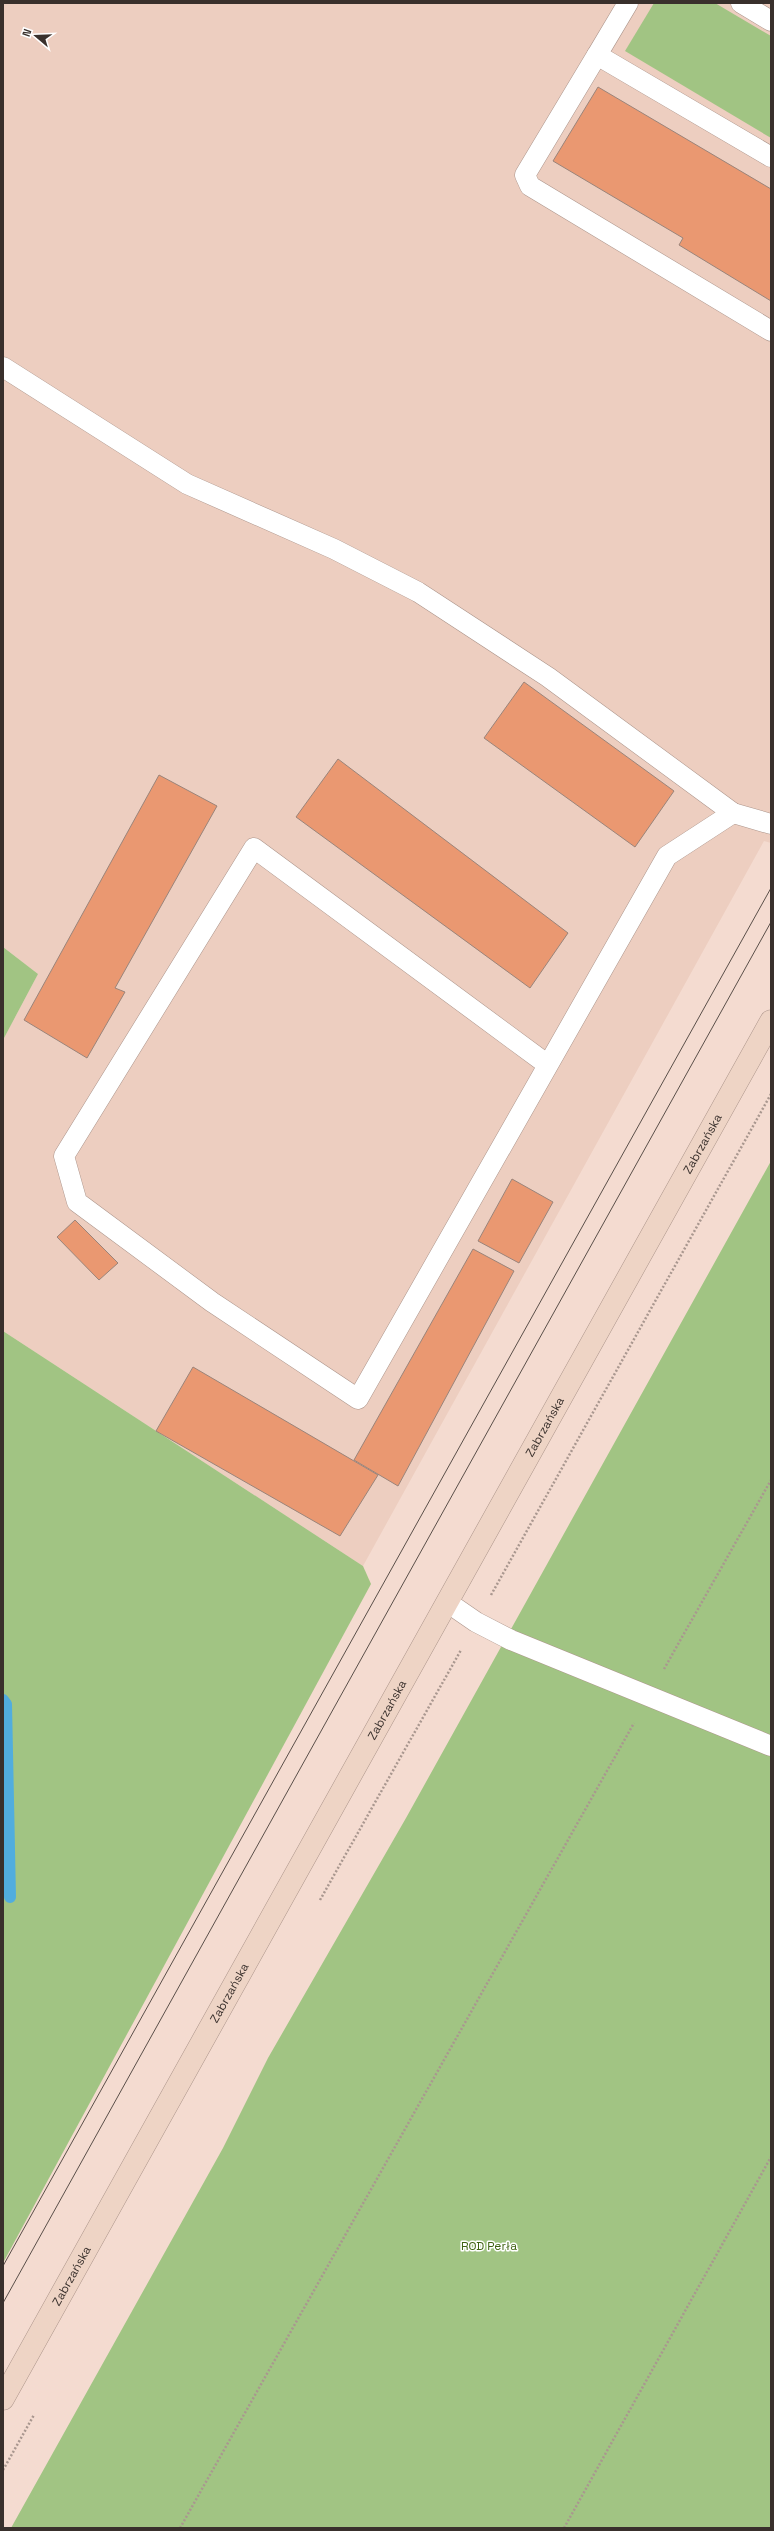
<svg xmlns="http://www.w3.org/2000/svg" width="774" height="2531" font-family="'Space Grotesk',sans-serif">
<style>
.built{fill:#edcec0}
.green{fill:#a1c483}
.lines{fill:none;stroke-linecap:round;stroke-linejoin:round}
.stream{stroke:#51adde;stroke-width:12}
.building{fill:#ea9871;stroke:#9a847a}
.lane-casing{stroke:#ac958b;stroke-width:21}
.secondary-casing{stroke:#ac958b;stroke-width:23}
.path{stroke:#a9978f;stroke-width:2.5;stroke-dasharray:2 2;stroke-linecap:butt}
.lane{stroke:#fff;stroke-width:20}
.secondary{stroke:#eed4c5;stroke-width:22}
.tram{stroke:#5a4f49;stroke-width:1}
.labels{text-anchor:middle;stroke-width:3;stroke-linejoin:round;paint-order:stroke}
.street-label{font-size:12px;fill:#39302c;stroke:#fff}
.park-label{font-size:12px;fill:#3e6211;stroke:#fff}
</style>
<rect width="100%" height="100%" fill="#f4dbd0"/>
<polygon class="built" points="3,3 771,3 771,843 764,841 363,1566 3,1331 3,1040 38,974 3,947"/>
<g class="green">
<polygon points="654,3 715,3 771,36 771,138 625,51"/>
<polygon points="3,947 38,974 3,1040"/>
<polygon points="771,1161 771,2528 11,2528 223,2148 268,2058 406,1818"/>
<polygon points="3,1331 363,1566 371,1584 3,2263"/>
</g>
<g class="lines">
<polyline class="stream" points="3,1700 6,1704 10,1897"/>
</g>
<g class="building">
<polygon points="598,87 771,189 771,301 679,245 683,238 553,161"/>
<polygon points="524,682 674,791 635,847 484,738"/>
<polygon points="338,759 568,933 530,988 296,817"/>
<polygon points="159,775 217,806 115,988 125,992 87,1058 24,1020"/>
<polygon points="512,1179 553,1202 519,1263 478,1241"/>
<polygon points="75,1220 118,1263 99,1280 57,1237"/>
<polygon points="473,1249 514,1271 398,1486 354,1460"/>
<polygon points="193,1367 378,1475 340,1536 156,1431"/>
</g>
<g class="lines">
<g class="lane-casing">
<g id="lane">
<polyline points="628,3 597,55 771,157"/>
<polyline points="741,3 771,21"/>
<polyline points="597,55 525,175 530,186 771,331"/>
<polyline points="3,367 187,484 334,549 418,592 548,677 733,813"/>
<polyline points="548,1065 254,848 64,1156 77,1202 212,1302 358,1399 667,856 733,813 771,824"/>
<polyline points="447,1602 476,1622 511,1640 771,1746"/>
</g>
</g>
<g class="secondary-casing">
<g id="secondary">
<path id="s1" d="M3 2399 771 1021"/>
</g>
</g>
<g class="path">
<polyline points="491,1595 771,1094"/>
<polyline points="664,1669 771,1480"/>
<polyline points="320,1900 461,1650"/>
<polyline points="3,2470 34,2415"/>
<polyline points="180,2528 634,1723"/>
<polyline points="564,2528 771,2157"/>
</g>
<use href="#lane" class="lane"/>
<use href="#secondary" class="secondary"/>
<g class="tram">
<polyline points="3,2266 771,888"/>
<polyline points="3,2303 771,922"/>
</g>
</g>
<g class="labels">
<g class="street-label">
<text dy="4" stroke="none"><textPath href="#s1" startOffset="1437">Zabrzańska</textPath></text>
<text dy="4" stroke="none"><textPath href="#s1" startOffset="1113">Zabrzańska</textPath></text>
<text dy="4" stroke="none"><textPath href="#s1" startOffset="789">Zabrzańska</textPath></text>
<text dy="4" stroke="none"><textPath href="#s1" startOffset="465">Zabrzańska</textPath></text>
<text dy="4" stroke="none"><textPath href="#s1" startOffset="141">Zabrzańska</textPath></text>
</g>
<g class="park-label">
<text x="489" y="2250">ROD Perła</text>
</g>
</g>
<rect width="774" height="2531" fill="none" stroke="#39302c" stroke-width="8"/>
<g transform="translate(36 36) rotate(289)" stroke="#ffffff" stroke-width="3" paint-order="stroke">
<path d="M0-3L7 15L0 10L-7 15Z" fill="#39302c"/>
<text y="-6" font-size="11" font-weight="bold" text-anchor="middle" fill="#39302c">N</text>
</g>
</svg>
